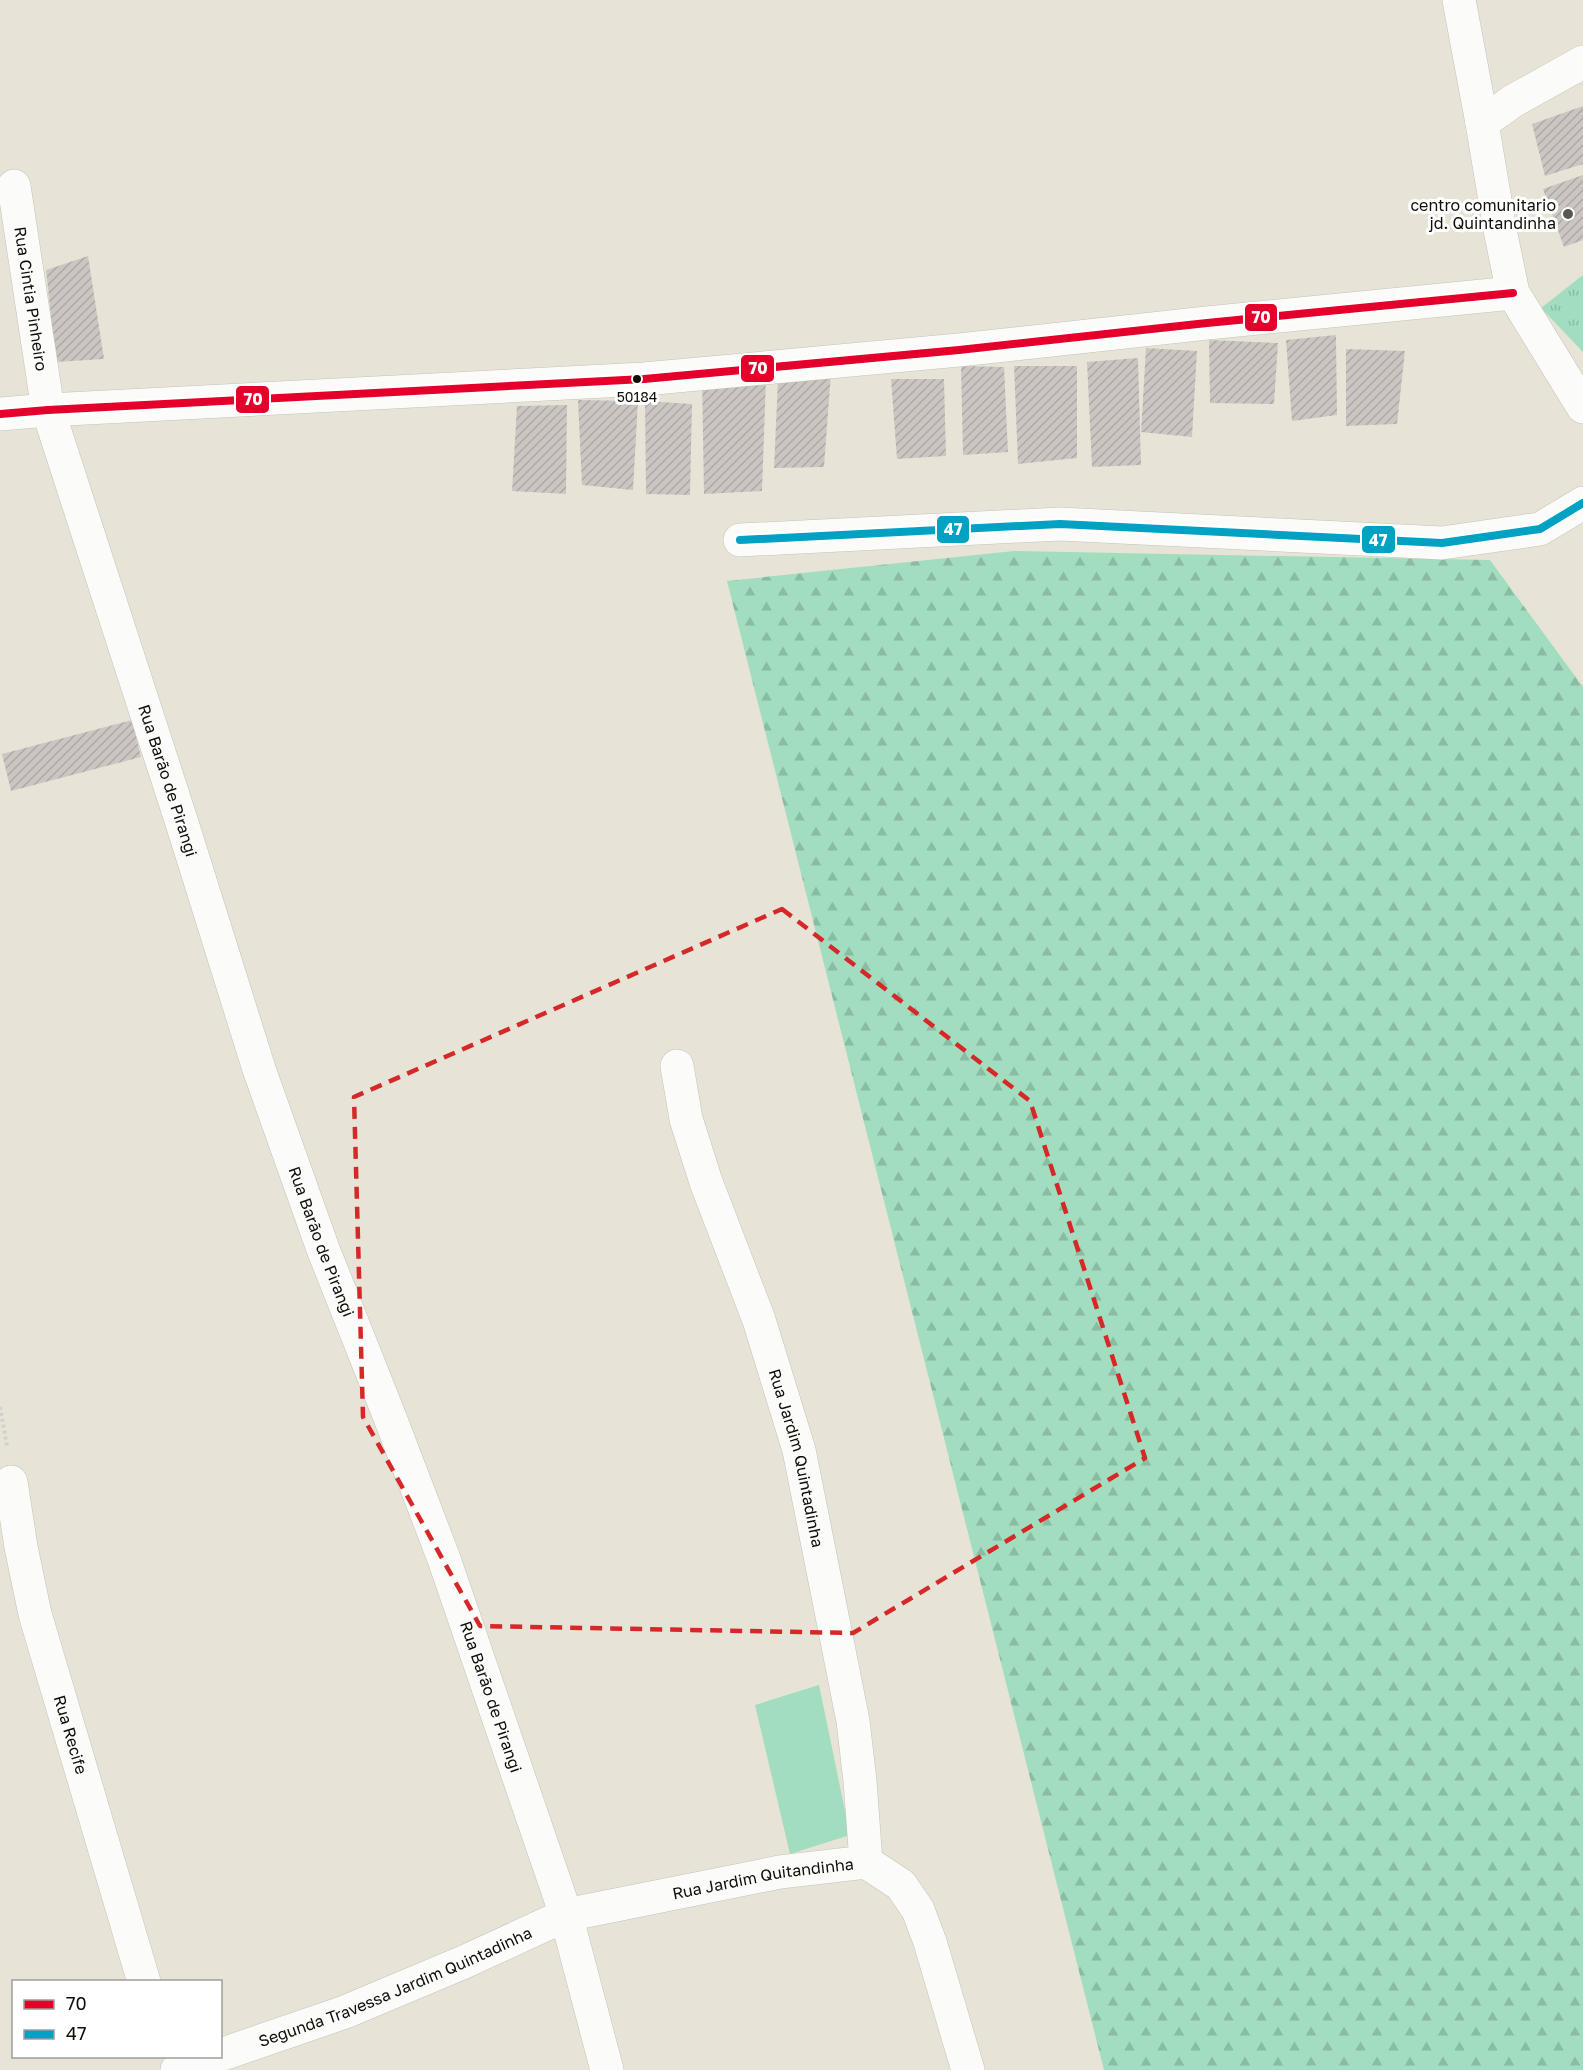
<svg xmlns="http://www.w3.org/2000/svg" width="1583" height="2070" font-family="'Golos Text',sans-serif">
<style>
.grass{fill:url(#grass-tufts)}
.forest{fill:url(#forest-firs)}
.pitch{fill:#a1ddbe}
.building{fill:url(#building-hatch)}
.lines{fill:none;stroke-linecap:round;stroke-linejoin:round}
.minor-casing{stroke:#c4c1b8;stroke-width:34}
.path{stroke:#d2d1ce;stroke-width:4;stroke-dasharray:3 3;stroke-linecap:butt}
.minor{stroke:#fbfbf9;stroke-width:33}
.bus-1-casing{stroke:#fff;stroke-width:12}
.bus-2-casing{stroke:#fff;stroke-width:12}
.bus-1{stroke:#e4002b;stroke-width:8}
.bus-2{stroke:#01a1c4;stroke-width:8}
.marked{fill:none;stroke:#d62828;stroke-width:4.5;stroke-dasharray:12 8;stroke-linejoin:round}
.poi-dot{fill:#5b584f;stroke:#fff;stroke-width:2}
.bus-dot{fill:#0f0d06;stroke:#fff;stroke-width:2}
.labels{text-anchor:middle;stroke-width:6;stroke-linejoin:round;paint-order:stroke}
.bus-label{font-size:14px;fill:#0f0d06;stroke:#fff}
.poi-label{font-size:16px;fill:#0f0d06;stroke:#fff;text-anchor:end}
.street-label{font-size:16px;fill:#0f0d06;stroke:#fff}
.line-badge{stroke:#fff;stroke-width:2}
.badge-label{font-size:16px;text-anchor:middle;font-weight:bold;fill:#fff}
</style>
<defs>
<pattern id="grass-tufts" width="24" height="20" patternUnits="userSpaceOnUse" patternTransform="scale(1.5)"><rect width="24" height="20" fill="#a1ddbe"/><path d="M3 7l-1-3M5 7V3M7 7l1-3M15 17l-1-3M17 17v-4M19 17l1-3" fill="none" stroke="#89bca2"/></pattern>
<pattern id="forest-firs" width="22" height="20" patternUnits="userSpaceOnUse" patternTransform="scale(1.5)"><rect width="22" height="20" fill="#a1ddbe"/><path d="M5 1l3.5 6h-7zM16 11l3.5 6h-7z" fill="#89bca2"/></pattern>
<pattern id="building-hatch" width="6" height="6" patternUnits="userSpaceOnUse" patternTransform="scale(1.5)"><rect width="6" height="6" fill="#ccc6c3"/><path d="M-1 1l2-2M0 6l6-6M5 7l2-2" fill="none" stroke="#aea9a6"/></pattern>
</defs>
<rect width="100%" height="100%" fill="#e7e4d7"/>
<polygon class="grass" points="1583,275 1583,352 1541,308"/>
<polygon class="forest" points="1014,551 1490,560 1583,687 1583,2070 1104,2070 727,581"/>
<polygon class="pitch" points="819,1685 850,1835 790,1854 755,1705"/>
<g class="building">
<polygon points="1583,106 1583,164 1545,176 1532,124"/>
<polygon points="1583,175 1583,240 1564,247 1543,189"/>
<polygon points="88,256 104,359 56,362 46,270"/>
<polygon points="1336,335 1337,415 1292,421 1286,340"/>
<polygon points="1209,340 1278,343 1274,404 1210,403"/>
<polygon points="1146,348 1197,351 1192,437 1141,432"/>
<polygon points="1346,349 1405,351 1397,424 1346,426"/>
<polygon points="1138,358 1141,465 1092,467 1087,362"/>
<polygon points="961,366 1004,367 1008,452 963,455"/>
<polygon points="1014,366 1077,366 1077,458 1018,464"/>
<polygon points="831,373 824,467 774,468 778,380"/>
<polygon points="702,378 766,379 762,491 704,494"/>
<polygon points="891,379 944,379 946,456 897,459"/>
<polygon points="578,400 638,401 633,490 582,485"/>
<polygon points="645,401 692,404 690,495 646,494"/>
<polygon points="567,405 566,494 512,491 517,406"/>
<polygon points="132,720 141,757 11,791 2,754"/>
</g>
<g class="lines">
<g class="minor-casing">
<g id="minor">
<polyline points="1459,0 1482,123"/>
<polyline points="1583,62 1513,101 1482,123 1500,230 1513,293 1583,407"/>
<path id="s1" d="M14 186 48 410 182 823 259 1069 323 1249 389 1415 444 1559 566 1915 607 2070"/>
<polyline points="0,414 48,410 644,379 959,350 1207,323 1513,293"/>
<polyline points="740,540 1060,524 1442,543 1540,529 1583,503"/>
<path id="s2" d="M677 1066 686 1119 706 1182 759 1320 799 1450 853 1721 860 1781 866 1862"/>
<path id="s3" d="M11 1482 21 1547 35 1614 144 1982"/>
<path id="s4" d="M220 2055 345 2012 464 1962 566 1915 780 1872 866 1862 901 1885 918 1910 930 1942 968 2070"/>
<polyline points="177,2070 216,2056"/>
</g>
</g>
<polyline class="path" points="0,1407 7,1446"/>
<use href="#minor" class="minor"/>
<g class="bus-1-casing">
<polyline id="bus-1" points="0,414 48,410 644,379 959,350 1207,323 1513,293"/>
</g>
<g class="bus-2-casing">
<polyline id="bus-2" points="740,540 1060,524 1442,543 1540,529 1583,503"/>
</g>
<use href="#bus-1" class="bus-1"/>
<use href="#bus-2" class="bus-2"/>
</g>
<path class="marked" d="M782 909 1030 1101 1145 1458 853 1633 480 1626 363 1417 354 1097Z"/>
<circle class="poi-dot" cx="1568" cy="214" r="6"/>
<circle class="bus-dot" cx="637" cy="379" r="5"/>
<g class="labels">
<g class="bus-label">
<text x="637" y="402">50184</text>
</g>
<g class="poi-label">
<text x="1556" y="211">centro comunitario<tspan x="1556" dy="18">jd. Quintandinha</tspan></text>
</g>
<g class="street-label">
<text dy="6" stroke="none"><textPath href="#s1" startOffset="114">Rua Cintia Pinheiro</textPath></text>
<text dy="6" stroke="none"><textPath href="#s1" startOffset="616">Rua Barão de Pirangi</textPath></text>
<text dy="6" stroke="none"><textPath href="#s1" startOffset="1102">Rua Barão de Pirangi</textPath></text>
<text dy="6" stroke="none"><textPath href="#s2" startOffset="411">Rua Jardim Quintadinha</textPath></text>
<text dy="6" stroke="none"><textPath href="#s1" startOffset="1588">Rua Barão de Pirangi</textPath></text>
<text dy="6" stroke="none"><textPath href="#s3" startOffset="260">Rua Recife</textPath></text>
<text dy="6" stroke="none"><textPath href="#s4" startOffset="574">Rua Jardim Quitandinha</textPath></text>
<text dy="6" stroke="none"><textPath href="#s4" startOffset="188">Segunda Travessa Jardim Quintadinha</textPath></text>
</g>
</g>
<g class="line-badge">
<rect x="1244" y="303" width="34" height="29" rx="6" fill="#e4002b"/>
<rect x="740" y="354" width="35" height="29" rx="6" fill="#e4002b"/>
<rect x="235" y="385" width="35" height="29" rx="6" fill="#e4002b"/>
<rect x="936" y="515" width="34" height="29" rx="6" fill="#01a1c4"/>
<rect x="1361" y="525" width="35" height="29" rx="6" fill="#01a1c4"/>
</g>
<g class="badge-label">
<text x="1261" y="323">70</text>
<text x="758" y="374">70</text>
<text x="253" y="405">70</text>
<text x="953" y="535">47</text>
<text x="1378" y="546">47</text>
</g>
<rect x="12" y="1980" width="210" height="78" fill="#ffffff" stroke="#9f9e9b" stroke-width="1.5"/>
<rect x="24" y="2000" width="30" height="9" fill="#e4002b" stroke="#9f9e9b" stroke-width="1.5"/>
<text x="66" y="2010" font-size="18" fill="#0f0d06">70</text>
<rect x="24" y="2030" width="30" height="9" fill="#01a1c4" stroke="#9f9e9b" stroke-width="1.5"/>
<text x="66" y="2040" font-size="18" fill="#0f0d06">47</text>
</svg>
